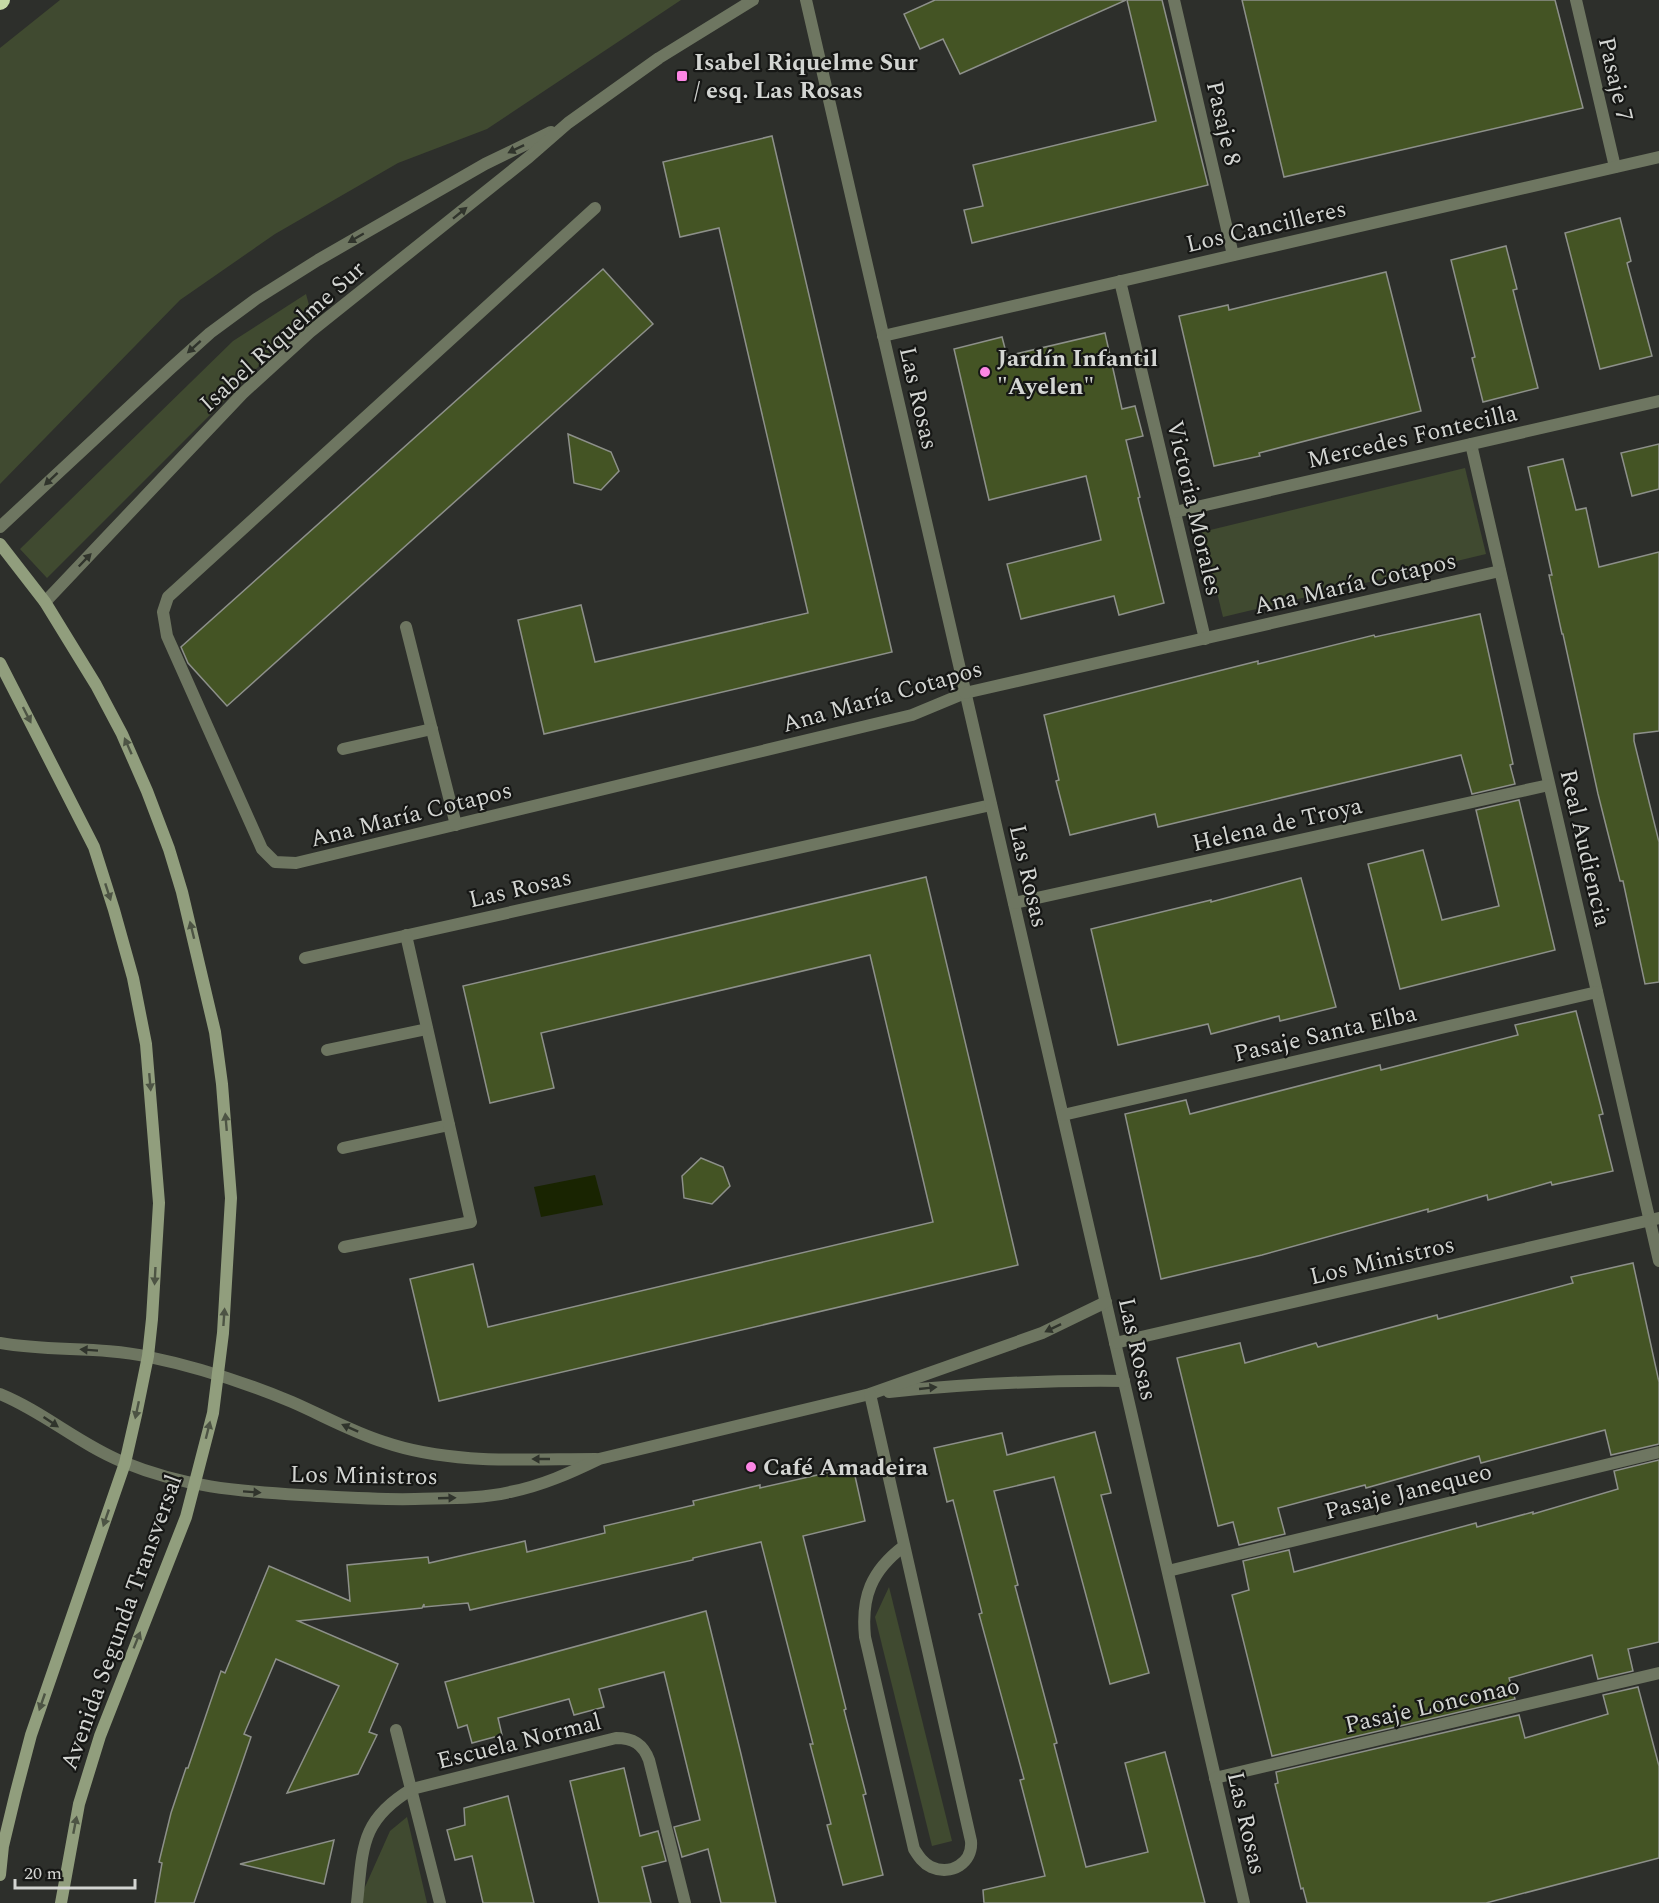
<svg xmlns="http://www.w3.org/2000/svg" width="1659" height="1903" font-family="Spectral,serif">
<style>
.green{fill:#404a30}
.water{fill:#192401}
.building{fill:#445424;stroke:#8d908a;stroke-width:1.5}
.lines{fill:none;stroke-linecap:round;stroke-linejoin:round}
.service{stroke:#6e7661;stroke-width:12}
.minor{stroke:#6e7661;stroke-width:12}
.tertiary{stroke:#6e7661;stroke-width:12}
.secondary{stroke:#919e7d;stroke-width:12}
.motorway{stroke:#c5daa5;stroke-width:18}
.oneway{fill:#30342c}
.oneway2{fill:#4d5444}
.poi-dot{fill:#fc86e4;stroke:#161715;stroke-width:2}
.labels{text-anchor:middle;stroke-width:4.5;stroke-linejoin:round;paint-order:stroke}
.poi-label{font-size:24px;font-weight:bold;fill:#d3d5d2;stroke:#161715;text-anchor:start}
.street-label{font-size:24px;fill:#d3d5d2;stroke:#161715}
</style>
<rect width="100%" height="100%" fill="#2d2f2b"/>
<g class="green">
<polygon points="60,0 681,0 487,129 398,163 275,234 180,300 0,484 0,48"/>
<polygon points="306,294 314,324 262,363 47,578 20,549 233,341"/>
<polygon points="1465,468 1486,554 1223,617 1202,532"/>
<polygon points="889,1587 952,1841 932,1846 875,1617"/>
<polygon points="407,1817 427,1903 361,1903 361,1896 390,1831"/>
</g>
<polygon class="water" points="595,1175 603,1205 541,1217 534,1187"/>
<g class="building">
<polygon points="935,0 1126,0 960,74 943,39 920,49 904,14"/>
<polygon points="1127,0 1162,0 1208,185 972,243 964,210 983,206 973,165 1156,121"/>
<polygon points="1242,0 1555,0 1583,108 1284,177"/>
<polygon points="772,136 892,652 544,734 518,620 581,605 595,662 808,613 719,228 680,237 663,162"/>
<polygon points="1620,218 1631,261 1627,263 1652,356 1600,369 1565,233"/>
<polygon points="1506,246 1517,289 1513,290 1538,388 1483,402 1472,358 1475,357 1451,260"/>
<polygon points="603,269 653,324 227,706 188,663 181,647"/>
<polygon points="1386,272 1421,411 1259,453 1260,456 1214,466 1179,316 1228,305 1229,310"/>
<polygon points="1105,333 1122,409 1135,406 1143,436 1126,440 1140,497 1138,498 1164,603 1119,615 1114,596 1021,619 1007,564 1101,540 1086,476 989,500 954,349 1002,337 1007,356"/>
<polygon points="568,434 611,452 619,471 601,490 574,483"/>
<polygon points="1659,444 1659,489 1632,496 1621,453"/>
<polygon points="1563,459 1576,510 1586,508 1599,567 1659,552 1659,731 1634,734 1634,741 1659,842 1659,982 1645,984 1623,881 1620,881 1598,794 1563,634 1562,634 1549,575 1552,575 1528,467"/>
<polygon points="1480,614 1513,764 1510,765 1515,784 1472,794 1461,755 1158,827 1155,814 1070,835 1056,781 1059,780 1044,715 1258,661 1258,664 1374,635 1375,637"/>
<polygon points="1519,800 1555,950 1400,989 1368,864 1423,850 1442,920 1499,906 1476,810"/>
<polygon points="926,877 1018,1265 439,1401 410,1279 473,1264 488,1327 933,1222 870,955 541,1033 554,1088 490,1103 463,986"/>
<polygon points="1301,878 1336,1007 1280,1021 1279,1016 1211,1034 1208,1024 1118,1045 1091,929 1211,900 1211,902"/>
<polygon points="1576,1011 1603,1114 1599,1115 1613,1171 1552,1185 1551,1182 1488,1200 1487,1195 1428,1212 1428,1209 1262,1255 1161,1279 1125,1114 1186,1100 1190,1114 1380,1065 1381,1070 1518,1035 1515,1025"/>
<polygon points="701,1158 723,1167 730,1186 712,1204 684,1198 682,1176"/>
<polygon points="1633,1263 1659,1382 1659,1444 1611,1455 1605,1430 1481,1463 1479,1456 1366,1488 1365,1485 1278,1508 1285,1534 1239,1545 1233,1522 1218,1526 1177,1358 1240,1343 1245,1363 1316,1343 1318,1347 1437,1315 1438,1319 1573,1283 1571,1277"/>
<polygon points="1095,1432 1111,1493 1101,1495 1149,1673 1110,1684 1054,1477 994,1491 1018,1585 1015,1586 1057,1743 1054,1744 1086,1867 1148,1852 1125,1763 1165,1752 1205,1903 984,1903 983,1890 1045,1876 1020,1780 1024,1779 979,1614 982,1613 953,1500 947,1502 934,1448 1002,1433 1007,1455"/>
<polygon points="1659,1460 1659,1642 1628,1649 1633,1671 1598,1679 1592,1655 1509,1678 1515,1699 1272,1756 1232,1595 1249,1590 1243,1561 1289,1550 1294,1572 1476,1523 1477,1527 1533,1512 1533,1514 1618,1489 1614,1471"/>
<polygon points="853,1467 865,1521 803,1536 846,1709 844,1710 866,1794 863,1795 883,1875 843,1885 827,1825 831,1824 810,1744 813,1744 761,1542 693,1558 693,1560 470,1610 468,1603 424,1607 424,1604 422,1608 298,1621 398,1664 369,1732 377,1735 358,1774 287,1793 339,1686 276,1659 244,1734 251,1737 194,1903 155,1903 162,1863 159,1862 171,1813 186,1768 188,1768 221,1671 225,1673 269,1566 350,1601 347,1565 428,1557 429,1563 525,1541 527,1552 605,1533 604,1526 694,1505 693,1501 760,1485 760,1488"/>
<polygon points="706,1611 741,1754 776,1903 721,1903 708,1849 682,1857 674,1827 700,1820 664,1672 599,1689 604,1707 574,1715 569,1699 498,1718 502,1735 472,1743 467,1725 458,1728 445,1682"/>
<polygon points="1638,1687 1659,1766 1659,1858 1486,1903 1307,1903 1303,1888 1301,1889 1275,1784 1278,1783 1276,1772 1519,1715 1525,1738 1608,1714 1603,1695"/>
<polygon points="624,1768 640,1836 658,1831 666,1861 642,1867 651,1903 599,1903 570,1781"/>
<polygon points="508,1796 534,1903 483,1903 472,1856 455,1860 447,1830 465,1825 464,1808"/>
<polygon points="334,1840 324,1884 240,1864"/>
</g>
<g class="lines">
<g class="service">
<polyline points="595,208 168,597 163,612 167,636 262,849 275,862 296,863 912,715 965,693"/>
<polyline points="406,627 456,825"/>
<polyline points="343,749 432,729"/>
<polyline points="305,958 991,805"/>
<polyline points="327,1050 427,1029"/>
<polyline points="343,1148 449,1125"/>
<polyline points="344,1247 471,1222 406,935"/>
</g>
<g class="minor">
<polyline points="806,0 1244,1903"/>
<polyline points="1174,0 1233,255"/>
<polyline points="1576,0 1615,167"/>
<polyline points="1120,281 1205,639"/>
<polyline points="883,336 1659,157"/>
<polyline points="1471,444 1659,1261"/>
<polyline points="1175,512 1659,401"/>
<polyline points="965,693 1500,571"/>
<polyline points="1014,903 1549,785"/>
<polyline points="1063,1115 1597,992"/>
<path d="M0 1343C49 1352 100 1346 149 1357 198 1367 246 1383 292 1402 322 1415 352 1432 384 1442 451 1465 525 1459 596 1459"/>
<polyline points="1115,1343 1659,1218"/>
<path d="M889 1392C967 1384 1045 1380 1124 1381"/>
<path d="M0 1394C44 1412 79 1444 123 1462 184 1487 236 1491 301 1495 339 1497 376 1500 415 1499 446 1498 479 1499 510 1492 541 1486 570 1473 599 1459L870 1394 1042 1333 1106 1302"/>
<path d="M870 1394 971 1841C973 1863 951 1876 931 1867 923 1863 919 1857 914 1849L865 1637C861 1597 871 1571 904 1546"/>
<polyline points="1168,1571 1659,1452"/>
<polyline points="396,1730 440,1903"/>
<polyline points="1215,1778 1659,1673"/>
<path d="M357 1903C363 1848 360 1820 412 1789L616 1738C633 1738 643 1744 649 1760L685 1903"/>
</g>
<g class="tertiary">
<polyline points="0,527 170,369 210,333 256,299 318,260 485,164 551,132"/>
<polyline points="45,602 242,394 310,332 529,157 568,123 659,58 753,0"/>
</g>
<g class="secondary">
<polyline points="0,544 45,602 96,685 122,734 147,791 169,849 182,892 215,1032 222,1084 231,1198 223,1333 213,1413 186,1517 100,1736 79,1804 61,1903"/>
<polyline points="0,663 94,847 114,910 133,978 146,1044 159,1203 152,1319 148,1356 136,1415 125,1463 31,1735 16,1792 3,1846 0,1875"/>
</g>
<polyline class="motorway" points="0,1 1,0"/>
</g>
<defs><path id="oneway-solid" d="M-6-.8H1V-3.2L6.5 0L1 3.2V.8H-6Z" transform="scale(1.5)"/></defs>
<g class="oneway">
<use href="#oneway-solid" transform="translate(516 149) rotate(154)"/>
<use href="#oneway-solid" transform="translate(460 213) rotate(-39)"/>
<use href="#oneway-solid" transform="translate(356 238) rotate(150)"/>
<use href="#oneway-solid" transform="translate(194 347) rotate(138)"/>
<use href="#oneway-solid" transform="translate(51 479) rotate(137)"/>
<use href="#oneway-solid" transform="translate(85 560) rotate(-46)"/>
<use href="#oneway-solid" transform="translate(1053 1328) rotate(154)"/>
<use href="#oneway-solid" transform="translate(89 1350) rotate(-176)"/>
<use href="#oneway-solid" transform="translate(928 1388) rotate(-6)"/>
<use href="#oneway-solid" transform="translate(51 1422) rotate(34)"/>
<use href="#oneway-solid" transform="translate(350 1428) rotate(-156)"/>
<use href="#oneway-solid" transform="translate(541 1459) rotate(180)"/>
<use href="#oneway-solid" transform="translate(252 1492) rotate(4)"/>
<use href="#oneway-solid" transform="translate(447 1498) rotate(-2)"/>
</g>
<g class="oneway2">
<use href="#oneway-solid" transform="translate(27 715) rotate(63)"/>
<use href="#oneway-solid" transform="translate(128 746) rotate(-114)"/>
<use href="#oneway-solid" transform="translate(108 892) rotate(72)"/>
<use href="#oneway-solid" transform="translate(192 930) rotate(-104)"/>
<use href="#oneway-solid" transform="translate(150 1082) rotate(85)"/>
<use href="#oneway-solid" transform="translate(226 1122) rotate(-95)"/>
<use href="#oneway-solid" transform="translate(155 1276) rotate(93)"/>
<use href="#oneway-solid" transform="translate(224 1317) rotate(-86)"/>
<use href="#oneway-solid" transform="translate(137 1410) rotate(102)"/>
<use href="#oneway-solid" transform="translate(208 1430) rotate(-76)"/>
<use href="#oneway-solid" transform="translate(106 1518) rotate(109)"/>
<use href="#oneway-solid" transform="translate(137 1640) rotate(-68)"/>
<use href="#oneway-solid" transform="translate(42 1702) rotate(109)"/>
<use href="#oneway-solid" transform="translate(75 1825) rotate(-79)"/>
</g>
<g class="poi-dot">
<rect x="676" y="70" width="12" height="12" rx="3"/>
<circle cx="985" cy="372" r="6"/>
<circle cx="751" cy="1467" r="6"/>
</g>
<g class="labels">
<g class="poi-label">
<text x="694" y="70">Isabel Riquelme Sur<tspan x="694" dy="28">/ esq. Las Rosas</tspan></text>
<text x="997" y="366">Jardín Infantil<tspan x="997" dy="28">"Ayelen"</tspan></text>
<text x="763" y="1475">Café Amadeira</text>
</g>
<g class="street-label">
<text transform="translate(1616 79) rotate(77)" y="8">Pasaje 7</text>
<text transform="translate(1224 123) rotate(77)" y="8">Pasaje 8</text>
<text transform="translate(1266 226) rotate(-13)" y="8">Los Cancilleres</text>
<text transform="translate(282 336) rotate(-42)" y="8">Isabel Riquelme Sur</text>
<text transform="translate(919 398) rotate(77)" y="8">Las Rosas</text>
<text transform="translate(1412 436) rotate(-13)" y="8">Mercedes Fontecilla</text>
<text transform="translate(1195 508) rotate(77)" y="8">Victoria Morales</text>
<text transform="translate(1355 583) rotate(-13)" y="8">Ana María Cotapos</text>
<text transform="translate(882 696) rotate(-16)" y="8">Ana María Cotapos</text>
<text transform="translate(411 814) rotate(-14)" y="8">Ana María Cotapos</text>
<text transform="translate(1277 824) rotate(-13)" y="8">Helena de Troya</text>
<text transform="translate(1586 848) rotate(77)" y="8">Real Audiencia</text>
<text transform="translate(1029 876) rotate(77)" y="8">Las Rosas</text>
<text transform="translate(520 888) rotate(-13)" y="8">Las Rosas</text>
<text transform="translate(1325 1033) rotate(-13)" y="8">Pasaje Santa Elba</text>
<text transform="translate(1382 1260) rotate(-13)" y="8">Los Ministros</text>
<text transform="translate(1138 1349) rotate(77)" y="8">Las Rosas</text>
<text transform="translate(364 1475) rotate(1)" y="8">Los Ministros</text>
<text transform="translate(1408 1491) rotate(-14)" y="8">Pasaje Janequeo</text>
<text transform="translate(121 1622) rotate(-70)" y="8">Avenida Segunda Transversal</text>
<text transform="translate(1432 1705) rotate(-13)" y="8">Pasaje Lonconao</text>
<text transform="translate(519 1741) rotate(-14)" y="8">Escuela Normal</text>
<text transform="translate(1247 1823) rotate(77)" y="8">Las Rosas</text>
</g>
</g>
<path d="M15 1879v9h120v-9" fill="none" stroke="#d3d5d2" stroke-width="3"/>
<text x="24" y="1879" font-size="18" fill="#d3d5d2" stroke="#161715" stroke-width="4.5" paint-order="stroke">20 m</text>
</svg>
